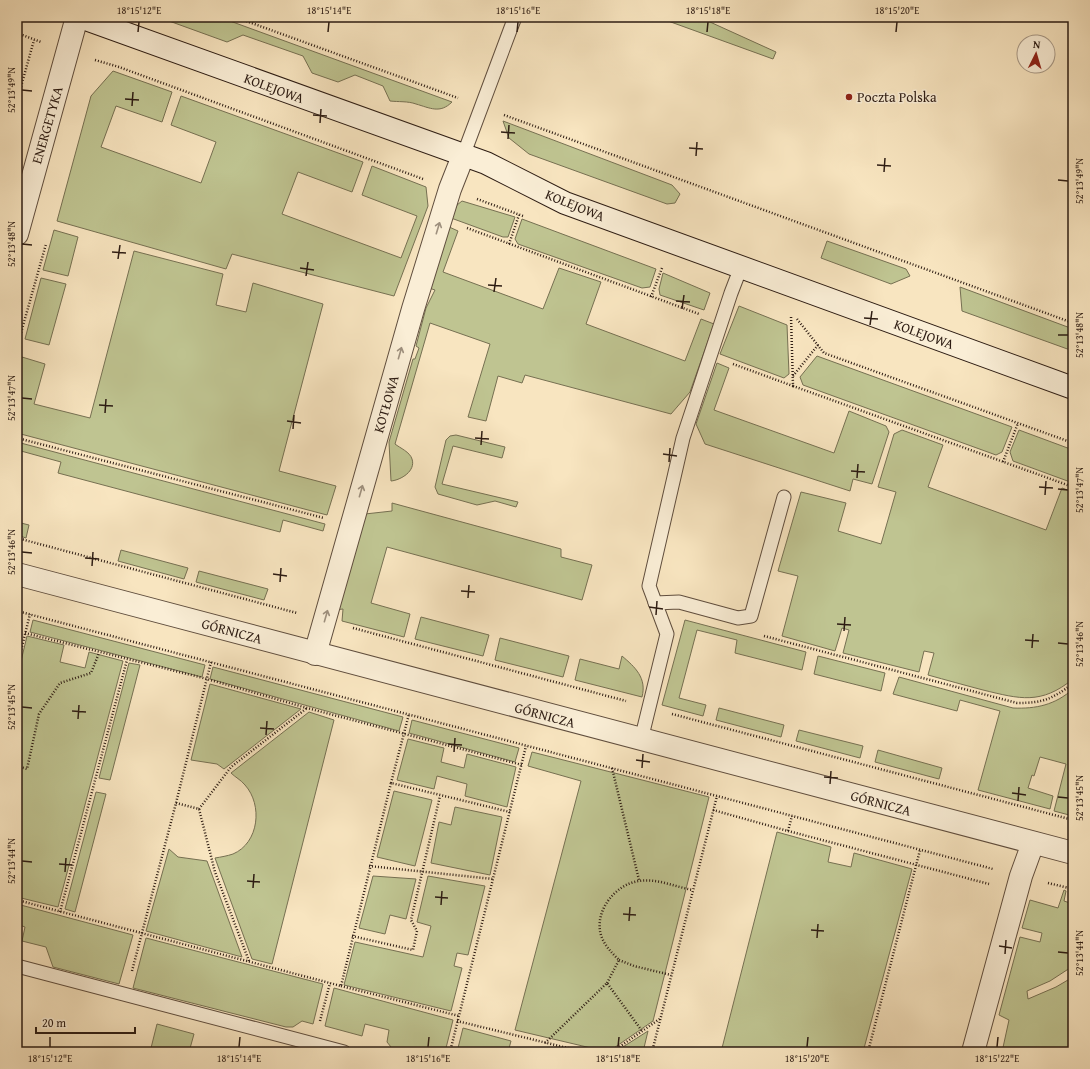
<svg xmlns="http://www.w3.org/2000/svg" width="1090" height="1069" font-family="'Gentium Book Plus',serif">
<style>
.green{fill:#bfc491;stroke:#767052}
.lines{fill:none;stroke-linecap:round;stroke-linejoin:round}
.lane-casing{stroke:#604e3e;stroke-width:15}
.street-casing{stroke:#604e3e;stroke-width:24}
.secondary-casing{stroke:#2d1c13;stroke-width:24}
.path{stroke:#2d1c13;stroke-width:2.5;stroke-dasharray:1 2;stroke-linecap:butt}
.lane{stroke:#faeed6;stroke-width:13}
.street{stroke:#faeed6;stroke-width:22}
.secondary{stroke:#faeed6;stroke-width:22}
.oneway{stroke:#9e907e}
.ticks{fill:none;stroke:#2d1c13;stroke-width:1.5}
.poi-dot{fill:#8f2418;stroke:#faeed6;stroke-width:1.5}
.labels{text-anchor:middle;stroke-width:3;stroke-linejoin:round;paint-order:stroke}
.street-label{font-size:14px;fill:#2d1c13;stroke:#faeed6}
.poi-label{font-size:14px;fill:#2d1c13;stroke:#faeed6;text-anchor:start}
.neatline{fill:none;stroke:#2d1c13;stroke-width:1.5}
.ticks-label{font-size:10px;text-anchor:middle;fill:#2d1c13}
</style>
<rect width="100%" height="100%" fill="#f8e5c0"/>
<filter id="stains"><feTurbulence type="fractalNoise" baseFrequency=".005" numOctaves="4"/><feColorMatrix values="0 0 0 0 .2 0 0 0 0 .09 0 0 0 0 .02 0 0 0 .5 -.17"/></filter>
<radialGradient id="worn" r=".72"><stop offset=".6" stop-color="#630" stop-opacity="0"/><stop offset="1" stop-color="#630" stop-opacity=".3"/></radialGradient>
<g class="green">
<path d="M158 17H219L452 102C440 114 430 108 416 104 408 101 398 102 390 101L383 86 355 75 338 82 312 73 303 56 243 35 227 42Z"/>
<polygon points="657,17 699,17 776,52 773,59"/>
<polygon points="113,71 172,92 162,122 116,106 101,147 201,183 216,142 171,125 181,96 363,162 352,192 298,172 282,214 401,258 417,216 362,195 372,166 426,187 428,206 394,296 232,254 226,269 57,221 91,96"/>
<polygon points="503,121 672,185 680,194 675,203 667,204 529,154 509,138"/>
<polygon points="462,201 515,217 508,237 503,237 451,218 457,205"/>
<polygon points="522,219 656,269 650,287 642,288 518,244 515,239"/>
<path d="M447 226 458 231 443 272 543 309 559 268 601 282 586 324 685 361 701 319 714 324 690 392 671 414 525 375 522 383 498 376 486 421 468 417 490 344 430 323 395 444C400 448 410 452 412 459 416 471 401 480 391 481L389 442 413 359H415L419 348 416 346 426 308 435 290 426 287Z"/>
<polygon points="54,230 78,237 68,276 43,270"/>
<polygon points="827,241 906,269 910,276 891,284 821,258"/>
<polygon points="134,251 223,274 216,305 246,312 253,283 323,304 279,471 336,486 327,515 17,433 17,378 22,357 45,364 34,404 90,418"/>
<polygon points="663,273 710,293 704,310 660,295 659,289"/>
<polygon points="41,278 66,284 49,345 25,339"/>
<polygon points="960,287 1073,329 1073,351 962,311"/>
<polygon points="739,306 787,325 789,374 784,378 720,354"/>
<polygon points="817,356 1012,427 1002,452 996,455 803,385 800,377"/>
<polygon points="717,363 729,368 714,410 834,453 849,411 886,426 889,432 872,484 853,479 850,491 705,444 696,424"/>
<path d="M902 430 943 445 928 487 1046 530 1062 488 1073 492V679C1041 705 1020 699 983 690 964 685 946 680 928 675L934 653 924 651 919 672 843 653 849 630 842 628 835 651 782 636 798 576 778 571 801 492 846 503 838 531 881 544 896 492 878 487 894 434Z"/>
<polygon points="1019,430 1073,450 1073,483 1013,461 1010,452"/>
<polygon points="456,435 505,447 502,458 453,446 442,484 518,502 516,507 495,501 477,505 438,494 435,487 446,440 450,436"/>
<polygon points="17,442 325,524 323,531 283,520 280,532 58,473 61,462 21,451 17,466"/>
<polygon points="392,503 561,549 561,557 592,565 582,600 387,547 371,603 410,614 404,637 342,621 343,609 334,610 365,514 392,511"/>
<polygon points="17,522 29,525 26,538 17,535"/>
<polygon points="121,550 188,568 184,579 118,561"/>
<polygon points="199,571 268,589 264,600 196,582"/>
<polygon points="421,617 489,635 483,656 415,639"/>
<polygon points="33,620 205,665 202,677 30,632"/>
<polygon points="685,620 806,652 802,670 735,653 737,640 697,630 679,698 706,705 703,716 662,705"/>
<polygon points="27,636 64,645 60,662 85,668 89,652 123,661 58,907 17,897 17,678"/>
<polygon points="500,638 569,656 563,677 495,660"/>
<path d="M622 656C635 667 647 678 642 697L575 680 580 659 619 669Z"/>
<polygon points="818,656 885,673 881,691 814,674"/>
<polygon points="129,663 140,665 110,780 99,778"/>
<polygon points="213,667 403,717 399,731 210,679"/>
<path d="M899 677 1013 708C1036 709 1055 705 1073 689V816L1054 811 1066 764 1040 757 1034 776 1032 775 1028 788 1053 796 1050 809 978 790 1000 711 960 700 957 711 893 694Z"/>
<polygon points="210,684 301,709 224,769 217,764 191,760"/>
<polygon points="719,708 784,725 781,737 716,720"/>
<path d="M309 712 334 720 272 964 252 959 215 858C221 857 227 856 233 854 259 843 263 805 245 785 241 780 235 777 231 773Z"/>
<polygon points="412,720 519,748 515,762 409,733"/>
<polygon points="799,730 863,746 860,758 796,741"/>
<polygon points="408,739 444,748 441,762 464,768 467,754 516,767 507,807 465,796 467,784 437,776 434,789 397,780"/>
<polygon points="878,750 942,768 939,779 875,762"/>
<polygon points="532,752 709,797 653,1021 608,1052 515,1030 581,781 528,766"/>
<polygon points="394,791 432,800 415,866 377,857"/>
<polygon points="96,792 106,794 75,912 65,909"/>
<polygon points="455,807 502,817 490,875 431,863 439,822 451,825"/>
<polygon points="777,832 831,847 828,862 851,867 854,853 912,869 863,1052 721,1052"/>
<polygon points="169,849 178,857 207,861 242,957 146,931"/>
<polygon points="373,876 416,879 406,919 390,915 385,934 359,928"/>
<polygon points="428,876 485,886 468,955 457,953 454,966 462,968 451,1011 344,985 355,942 423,957 431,926 417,922"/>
<polygon points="1064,890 1066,891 1064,901 1073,904 1073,966 1050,981 1027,991 1028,999 1056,987 1073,977 1073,1052 1002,1052 1009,1020 999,1015 1020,937 1040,942 1042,933 1022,928 1030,900 1058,908"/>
<polygon points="17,904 133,935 119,984 53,967 46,947 22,941 25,927 17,924"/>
<polygon points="146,938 323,984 313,1024 302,1021 293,1027 286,1027 133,988"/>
<polygon points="334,988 453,1020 445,1052 395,1052 387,1042 389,1030 365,1024 362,1036 325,1026"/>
<polygon points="157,1024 194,1034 189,1052 150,1052"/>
<polygon points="463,1028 511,1041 508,1052 457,1052"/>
<polygon points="648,1031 643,1052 615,1052"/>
</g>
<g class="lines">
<g class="lane-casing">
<g id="lane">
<polyline points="463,156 515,17"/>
<polyline points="655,603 679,602 738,618 751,616 784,497"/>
<polyline points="641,740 667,634 649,586 683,438 731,293 741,267"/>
<polyline points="17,966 344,1052"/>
</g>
</g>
<g class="street-casing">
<g id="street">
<polyline points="17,234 77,17"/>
<polyline points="17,574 1073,853"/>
<polyline points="315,654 413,309 450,189 463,156"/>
<polyline points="973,1052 1021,876 1033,843"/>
</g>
</g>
<g class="secondary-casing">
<polyline id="secondary" points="80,17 486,163 565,203 1073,388"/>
</g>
<g class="path">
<polyline points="235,17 458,98"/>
<polyline points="17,33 41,42"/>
<polyline points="95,60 119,67 423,179"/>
<polyline points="17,101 34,40"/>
<polyline points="504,115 1073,323"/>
<polyline points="477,199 523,216"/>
<polyline points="467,228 699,314"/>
<polyline points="509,244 519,215"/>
<polyline points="651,297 662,268"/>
<polyline points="797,319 824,353 1073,443"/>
<polyline points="17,347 46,244"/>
<polyline points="733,364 793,386 791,316"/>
<polyline points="793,376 818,345"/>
<polyline points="793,386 1073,487"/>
<polyline points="17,438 324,518"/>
<polyline points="1003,462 1018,423"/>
<polyline points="17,538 297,613"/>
<polyline points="17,611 993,869"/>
<polyline points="353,628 626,701"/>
<polyline points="25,633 207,679 307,708 522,765"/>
<path d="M764 636 1017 703C1044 703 1051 699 1073 684"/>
<polyline points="17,667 30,614"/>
<polyline points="672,714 1073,820"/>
<polyline points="17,766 27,769 39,714 60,683 91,673 99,653"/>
<polyline points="612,768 639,880"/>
<polyline points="391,783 409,714"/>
<polyline points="176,803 199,809 215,872 249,961"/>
<polyline points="199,809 231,767 307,708"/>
<polyline points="713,810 788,831 792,816"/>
<polyline points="788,831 989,884"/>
<polyline points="369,866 493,879"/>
<polyline points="1048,883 1073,889"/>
<polyline points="17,900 341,986 391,783 510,812"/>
<polyline points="60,912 127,660"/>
<polyline points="352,936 413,950 417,931 411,920 440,796"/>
<polyline points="619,960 634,966 671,975"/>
<polyline points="132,971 176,803 211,662"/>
<path d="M607 983 619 960C612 953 606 947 602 938 592 913 615 884 639 881 657 878 675 887 693 890"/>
<polyline points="341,986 459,1016"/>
<polyline points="320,1021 330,983"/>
<polyline points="457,1021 584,1052"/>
<polyline points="545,1043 607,983 642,1031"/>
<polyline points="450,1052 526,746"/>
<polyline points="612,1052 661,1018"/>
<polyline points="652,1052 717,796"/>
<polyline points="868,1052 920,850"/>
</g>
<use href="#lane" class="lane"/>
<use href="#street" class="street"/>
<use href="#secondary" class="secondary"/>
</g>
<defs><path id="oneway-shaft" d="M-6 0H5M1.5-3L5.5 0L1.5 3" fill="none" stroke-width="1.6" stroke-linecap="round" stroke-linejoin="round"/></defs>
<g class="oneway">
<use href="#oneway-shaft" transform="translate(438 228) rotate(-73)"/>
<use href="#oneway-shaft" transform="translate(400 353) rotate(-74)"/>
<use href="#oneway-shaft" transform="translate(361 491) rotate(-74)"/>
<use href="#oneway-shaft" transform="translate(326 616) rotate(-74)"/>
</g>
<path class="ticks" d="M138 32 139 22M328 32 329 22M517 32 518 22M707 32 708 22M896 32 897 22M22 90 32 91M125 99 139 100M132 106 133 92M313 115 327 116M320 123 321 109M501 132 515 133M508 139 509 125M689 148 703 149M696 156 697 142M877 165 891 166M884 172 885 158M1058 180 1068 181M22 244 32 245M112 252 126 253M118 259 120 245M300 268 314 270M306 276 308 262M488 285 502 286M494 292 496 278M676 301 690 302M682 309 684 295M864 318 878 319M870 325 872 311M1058 335H1068M22 398 32 399M99 405 113 406M105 413 106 399M287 421 301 423M293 429 294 415M475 438 489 439M481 445 482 431M663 454 677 456M669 462 670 448M851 471 865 472M857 478 858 464M1039 487 1053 488M1058 489 1068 490M1045 495 1046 481M22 552 32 553M85 558 99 559M92 566 93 552M273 574 287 576M280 582 281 568M461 591 475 592M468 598 469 585M649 607 663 609M656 615 657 601M837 624 851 625M844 631 845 617M1025 640 1039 641M1058 643 1068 644M1032 648 1033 634M22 707 32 708M72 711 86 712M78 719 79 705M260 728 274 729M266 735 267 721M448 744 462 745M454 752 455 738M636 760 650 762M642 768 643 754M824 777 838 778M830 784 831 771M1012 793 1026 795M1058 797 1068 798M1018 801 1019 787M22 861 32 862M59 864 72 865M65 872 66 858M247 881 260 882M253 888 254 874M435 897 448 898M441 905 442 891M623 914 636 915M629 921 630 907M811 930 824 931M817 938 818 924M999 946 1012 948M1058 952 1068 953M1005 954 1006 940M50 1047V1037M239 1047 240 1037M428 1047 429 1037M618 1047 619 1037M807 1047 808 1037M997 1047 998 1037"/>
<circle class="poi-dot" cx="849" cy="97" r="4"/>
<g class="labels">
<g class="street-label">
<text transform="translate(274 88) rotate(20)" y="5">KOLEJOWA</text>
<text transform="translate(47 125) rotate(-74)" y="5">ENERGETYKA</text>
<text transform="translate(575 205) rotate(22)" y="5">KOLEJOWA</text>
<text transform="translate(924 334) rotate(20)" y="5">KOLEJOWA</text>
<text transform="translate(386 404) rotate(-74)" y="5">KOTŁOWA</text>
<text transform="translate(232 631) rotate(15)" y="5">GÓRNICZA</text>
<text transform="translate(545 715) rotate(15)" y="5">GÓRNICZA</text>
<text transform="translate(881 803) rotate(15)" y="5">GÓRNICZA</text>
</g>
<g class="poi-label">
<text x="857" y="102">Poczta Polska</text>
</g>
</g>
<rect width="1090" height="1069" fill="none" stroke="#f8e5c0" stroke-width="44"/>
<g transform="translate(1036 54) rotate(5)"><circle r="19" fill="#faeed6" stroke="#a89a88"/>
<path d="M0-3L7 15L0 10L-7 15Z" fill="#8f2418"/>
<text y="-6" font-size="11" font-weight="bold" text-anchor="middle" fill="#2d1c13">N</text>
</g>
<path d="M36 1027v6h99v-6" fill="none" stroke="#2d1c13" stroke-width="2"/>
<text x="42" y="1027" font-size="12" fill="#2d1c13" stroke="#faeed6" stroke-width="3" paint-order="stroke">20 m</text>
<rect x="22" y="22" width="1046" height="1025" class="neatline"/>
<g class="ticks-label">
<text x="139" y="14">18°15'12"E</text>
<text x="329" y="14">18°15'14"E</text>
<text x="518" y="14">18°15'16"E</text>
<text x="708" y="14">18°15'18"E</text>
<text x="897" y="14">18°15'20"E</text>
<text transform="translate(11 90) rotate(-90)" y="4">52°13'49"N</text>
<text transform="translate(1079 181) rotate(-90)" y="4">52°13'49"N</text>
<text transform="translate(11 244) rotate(-90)" y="4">52°13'48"N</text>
<text transform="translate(1079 335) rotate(-90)" y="4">52°13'48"N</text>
<text transform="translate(11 398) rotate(-90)" y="4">52°13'47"N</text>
<text transform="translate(1079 490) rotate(-90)" y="4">52°13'47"N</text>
<text transform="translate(11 552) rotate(-90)" y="4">52°13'46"N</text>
<text transform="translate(1079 644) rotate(-90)" y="4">52°13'46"N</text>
<text transform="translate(11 707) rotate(-90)" y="4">52°13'45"N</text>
<text transform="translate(1079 798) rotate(-90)" y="4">52°13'45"N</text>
<text transform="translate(11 861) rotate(-90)" y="4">52°13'44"N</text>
<text transform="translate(1079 953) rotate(-90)" y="4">52°13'44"N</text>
<text x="50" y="1062">18°15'12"E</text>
<text x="239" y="1062">18°15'14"E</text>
<text x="428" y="1062">18°15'16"E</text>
<text x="618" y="1062">18°15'18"E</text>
<text x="807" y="1062">18°15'20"E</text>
<text x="997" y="1062">18°15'22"E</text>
</g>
<rect width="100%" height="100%" filter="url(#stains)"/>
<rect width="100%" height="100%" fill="url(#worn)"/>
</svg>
